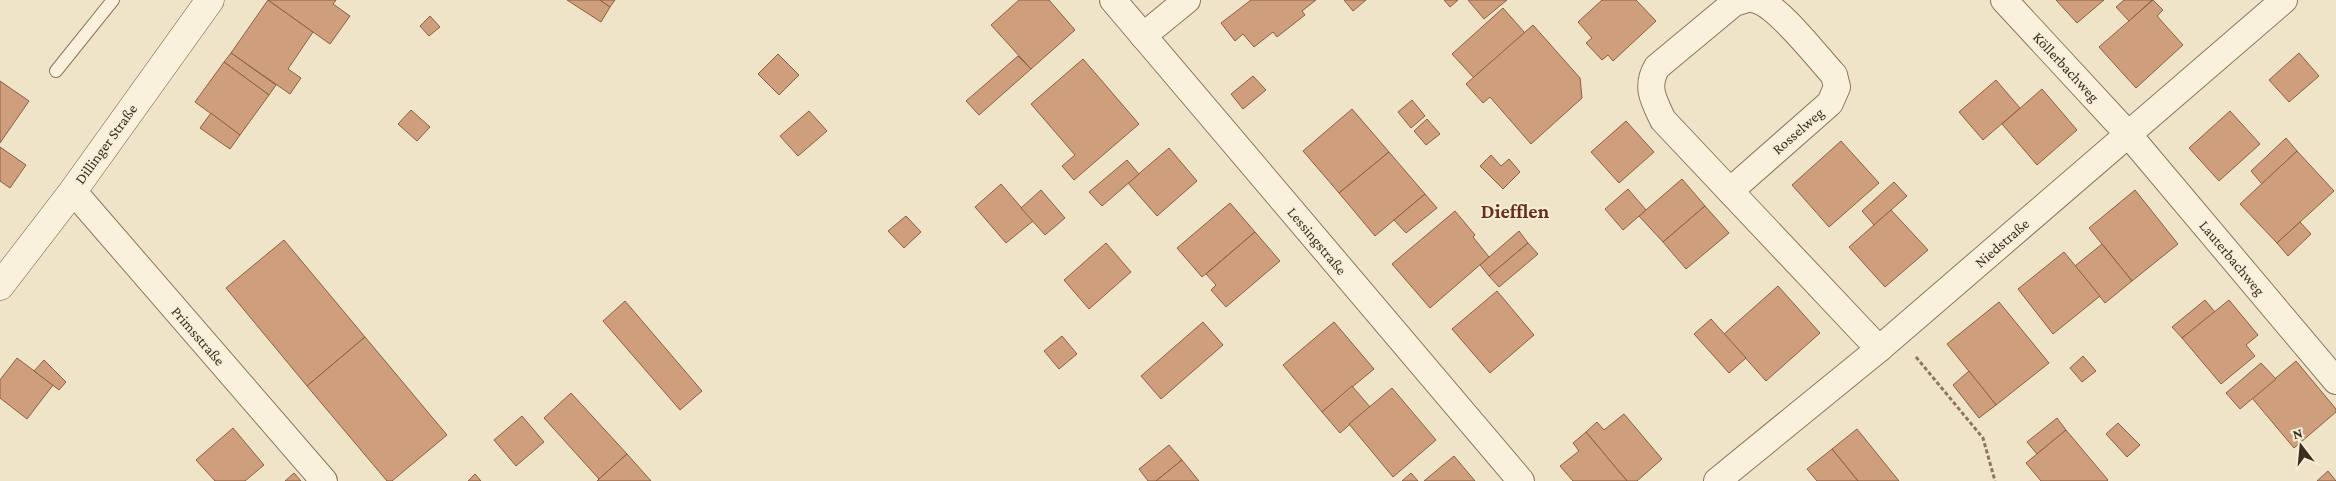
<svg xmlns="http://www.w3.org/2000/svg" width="2336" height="481" font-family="'Crimson Pro',serif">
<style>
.building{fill:#cf9f7d;stroke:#8d5f41}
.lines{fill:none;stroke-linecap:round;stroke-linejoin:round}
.lane-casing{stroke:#8d765c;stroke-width:14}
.street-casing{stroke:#8d765c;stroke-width:28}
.secondary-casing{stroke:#6f573f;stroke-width:29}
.path{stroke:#8d765c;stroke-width:3;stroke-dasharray:4 2.5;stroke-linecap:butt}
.lane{stroke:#faf1dc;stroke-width:12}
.street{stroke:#faf1dc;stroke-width:26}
.secondary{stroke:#faf1dc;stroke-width:28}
.labels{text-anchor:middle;stroke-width:4;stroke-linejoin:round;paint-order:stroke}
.street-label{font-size:15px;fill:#3d2e20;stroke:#f7eed8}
.district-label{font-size:20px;font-weight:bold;fill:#6b2e1e;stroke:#f7eed8}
</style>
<rect width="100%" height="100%" fill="#f0e4c8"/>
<g class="building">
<polygon points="268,0 313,32 288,69 301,78 290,94 231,53"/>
<polygon points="268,0 336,0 333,4 350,16 330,44"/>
<polygon points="567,0 600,0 610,7 601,22"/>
<polygon points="600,0 615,0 610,7"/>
<polygon points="1019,0 1049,0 1075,30 1031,69 991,25"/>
<polygon points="1251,0 1316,0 1302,11 1305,15 1277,37 1273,32 1254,47 1243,34 1235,41 1221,23"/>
<polygon points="1344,0 1366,0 1353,11"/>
<polygon points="1444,0 1458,0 1450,7"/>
<polygon points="1468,0 1507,0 1484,19"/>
<polygon points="1602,0 1636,0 1656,21 1613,61 1608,55 1602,60 1586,43 1592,38 1578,22"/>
<polygon points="2056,0 2104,0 2077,23"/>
<polygon points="2124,0 2152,0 2129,21 2116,7"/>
<polygon points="2153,0 2163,10 2157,16 2183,45 2136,88 2099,47"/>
<polygon points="1503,8 1525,33 1474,78 1452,54"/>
<polygon points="430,16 440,27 429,36 420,26"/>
<polygon points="1533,25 1580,78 1582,98 1531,144 1490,97 1483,103 1466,84"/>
<polygon points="231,53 276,85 269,95 224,62"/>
<polygon points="2299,53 2319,76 2289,102 2269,80"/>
<polygon points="778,54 799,75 779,95 758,74"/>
<polygon points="1018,56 1031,69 979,115 966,101"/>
<polygon points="1083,59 1139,124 1074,180 1062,166 1075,155 1031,104"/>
<polygon points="224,62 269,95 240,135 195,102"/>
<polygon points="1253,76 1266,90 1243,109 1231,94"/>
<polygon points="1996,80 2020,108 1983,140 1959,112"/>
<polygon points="0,81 29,101 0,143"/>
<polygon points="2042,89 2077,130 2037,165 2002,124"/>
<polygon points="1412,100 1425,116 1411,128 1398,112"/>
<polygon points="1352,109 1389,152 1339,193 1303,151"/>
<polygon points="411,110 430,127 417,141 398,124"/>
<polygon points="809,111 827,131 798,156 780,136"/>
<polygon points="2230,111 2260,144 2219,181 2189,148"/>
<polygon points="211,113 240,135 230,149 200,128"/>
<polygon points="1427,119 1440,134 1426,145 1414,131"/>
<polygon points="1626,121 1654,152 1619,183 1591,152"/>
<polygon points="2286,138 2297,151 2262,184 2251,171"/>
<polygon points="1841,141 1879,183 1829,227 1792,185"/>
<polygon points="0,147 26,165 10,188 0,181"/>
<polygon points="1169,148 1197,181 1157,216 1128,183"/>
<polygon points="2297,151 2334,191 2277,243 2240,204"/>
<polygon points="1389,152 1425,194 1375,236 1339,193"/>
<polygon points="1491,155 1501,166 1509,159 1520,172 1503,189 1480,166"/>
<polygon points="1127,160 1139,174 1102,206 1089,192"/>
<polygon points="1682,179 1705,206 1663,242 1639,216"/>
<polygon points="1894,182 1907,196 1874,225 1862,211"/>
<polygon points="1001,184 1033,221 1006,243 975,207"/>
<polygon points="1628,189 1646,210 1623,230 1605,209"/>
<polygon points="1041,190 1065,218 1045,235 1021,208"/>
<polygon points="2135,190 2178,244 2132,281 2089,228"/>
<polygon points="1425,194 1437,208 1406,233 1394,220"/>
<polygon points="1230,203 1255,232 1202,277 1177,248"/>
<polygon points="1705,206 1729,233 1686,269 1663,242"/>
<polygon points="1891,210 1928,250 1885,287 1849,247"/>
<polygon points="1455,211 1475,235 1473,237 1489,257 1430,308 1392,264"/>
<polygon points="906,216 921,232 904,248 888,231"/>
<polygon points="2300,222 2311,234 2288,256 2277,243"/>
<polygon points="1519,231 1528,243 1489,276 1480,265"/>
<polygon points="1255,232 1280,261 1226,307 1211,290 1216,285 1206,274"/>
<polygon points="284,240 365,337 307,386 226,288"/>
<polygon points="1106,243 1131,272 1089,309 1064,280"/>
<polygon points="1528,243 1538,254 1499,287 1489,276"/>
<polygon points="2102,244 2132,281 2105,303 2075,266"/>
<polygon points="2064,252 2100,296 2053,334 2018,289"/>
<polygon points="1778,286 1820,333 1766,381 1724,334"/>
<polygon points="1497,291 1534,335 1490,373 1452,329"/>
<polygon points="2205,300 2215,312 2182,338 2172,327"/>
<polygon points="2229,300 2258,335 2246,345 2255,356 2221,384 2182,338"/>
<polygon points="625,301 702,391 680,410 603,321"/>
<polygon points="1999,302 2049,363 1996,405 1947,344"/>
<polygon points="1711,319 1746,358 1729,373 1694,334"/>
<polygon points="1203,322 1223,345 1161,399 1141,376"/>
<polygon points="1334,322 1374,369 1322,412 1283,365"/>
<polygon points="1062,336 1077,354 1059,369 1044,351"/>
<polygon points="365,337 447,435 392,481 387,481 307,386"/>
<polygon points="2083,356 2096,371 2082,382 2070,368"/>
<polygon points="17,358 53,385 27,419 0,398 0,380"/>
<polygon points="44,360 66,382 59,390 34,371"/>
<polygon points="2296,361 2336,409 2336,412 2294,448 2252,398"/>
<polygon points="2261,363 2276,379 2240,409 2226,393"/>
<polygon points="1969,371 1996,405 1979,418 1953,385"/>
<polygon points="1352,386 1370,407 1340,433 1322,412"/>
<polygon points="1392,388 1436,440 1393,477 1349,424"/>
<polygon points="571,393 627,454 599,479 544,418"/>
<polygon points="1624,414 1662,459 1637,481 1627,481 1586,432 1597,422 1604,430"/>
<polygon points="522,416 544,442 516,466 494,440"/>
<polygon points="2057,418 2066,430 2037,454 2027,442"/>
<polygon points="2118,423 2140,445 2127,457 2106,434"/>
<polygon points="233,428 264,465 245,481 215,481 196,460"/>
<polygon points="1857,429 1899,481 1858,481 1832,449"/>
<polygon points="2066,430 2108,480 2107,481 2041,481 2026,463"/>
<polygon points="1586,432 1627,481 1573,481 1560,466 1579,451 1573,443"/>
<polygon points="1169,445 1182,460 1156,481 1148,481 1139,469"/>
<polygon points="1832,449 1858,481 1817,481 1807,469"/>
<polygon points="627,454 651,481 597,481 599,479"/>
<polygon points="1454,456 1475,481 1424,481"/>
<polygon points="1182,460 1199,481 1156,481"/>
<polygon points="2328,471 2336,481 2317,481"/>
<polygon points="294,473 301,481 285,481"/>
<polygon points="1411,473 1418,481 1402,481"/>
<polygon points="475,474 481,481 468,481"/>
</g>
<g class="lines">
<g class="lane-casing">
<polyline id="lane" points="56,71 113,0"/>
</g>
<g class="street-casing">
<g id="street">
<polyline points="1113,0 1521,481"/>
<path d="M1744 0 1734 3 1657 67C1645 87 1654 101 1663 120L1879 349"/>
<polyline points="2004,0 2128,134 2336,381"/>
<polyline points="1143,36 1187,0"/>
<polyline points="73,191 324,481"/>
<path d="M1730 191 1830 103 1837 87 1834 75C1817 57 1778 5 1756 0"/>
<polyline points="1717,481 1879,349 2284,0"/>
</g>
</g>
<g class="secondary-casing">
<polyline id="secondary" points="0,286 73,191 210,0"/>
</g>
<polyline class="path" points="1916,357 1983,438 1995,481"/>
<use href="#lane" class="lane"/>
<use href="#street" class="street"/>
<use href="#secondary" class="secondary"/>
</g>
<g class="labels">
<g class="street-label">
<text transform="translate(2066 67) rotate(47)" y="5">Köllerbachweg</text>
<text transform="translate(1798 131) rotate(-41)" y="5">Rosselweg</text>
<text transform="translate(106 144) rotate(-54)" y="5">Dillinger Straße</text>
<text transform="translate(1317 241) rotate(50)" y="5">Lessingstraße</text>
<text transform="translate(2002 243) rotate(-41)" y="5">Niedstraße</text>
<text transform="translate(2232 258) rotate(50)" y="5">Lauterbachweg</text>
<text transform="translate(198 336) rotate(49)" y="5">Primsstraße</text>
</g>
<g class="district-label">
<text x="1515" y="218">Diefflen</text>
</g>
</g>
<g transform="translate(2301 446) rotate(344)" stroke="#f7eed8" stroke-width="4" paint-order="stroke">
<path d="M0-4L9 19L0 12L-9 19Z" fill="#3d2e20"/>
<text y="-8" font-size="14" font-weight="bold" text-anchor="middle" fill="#3d2e20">N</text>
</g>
</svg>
